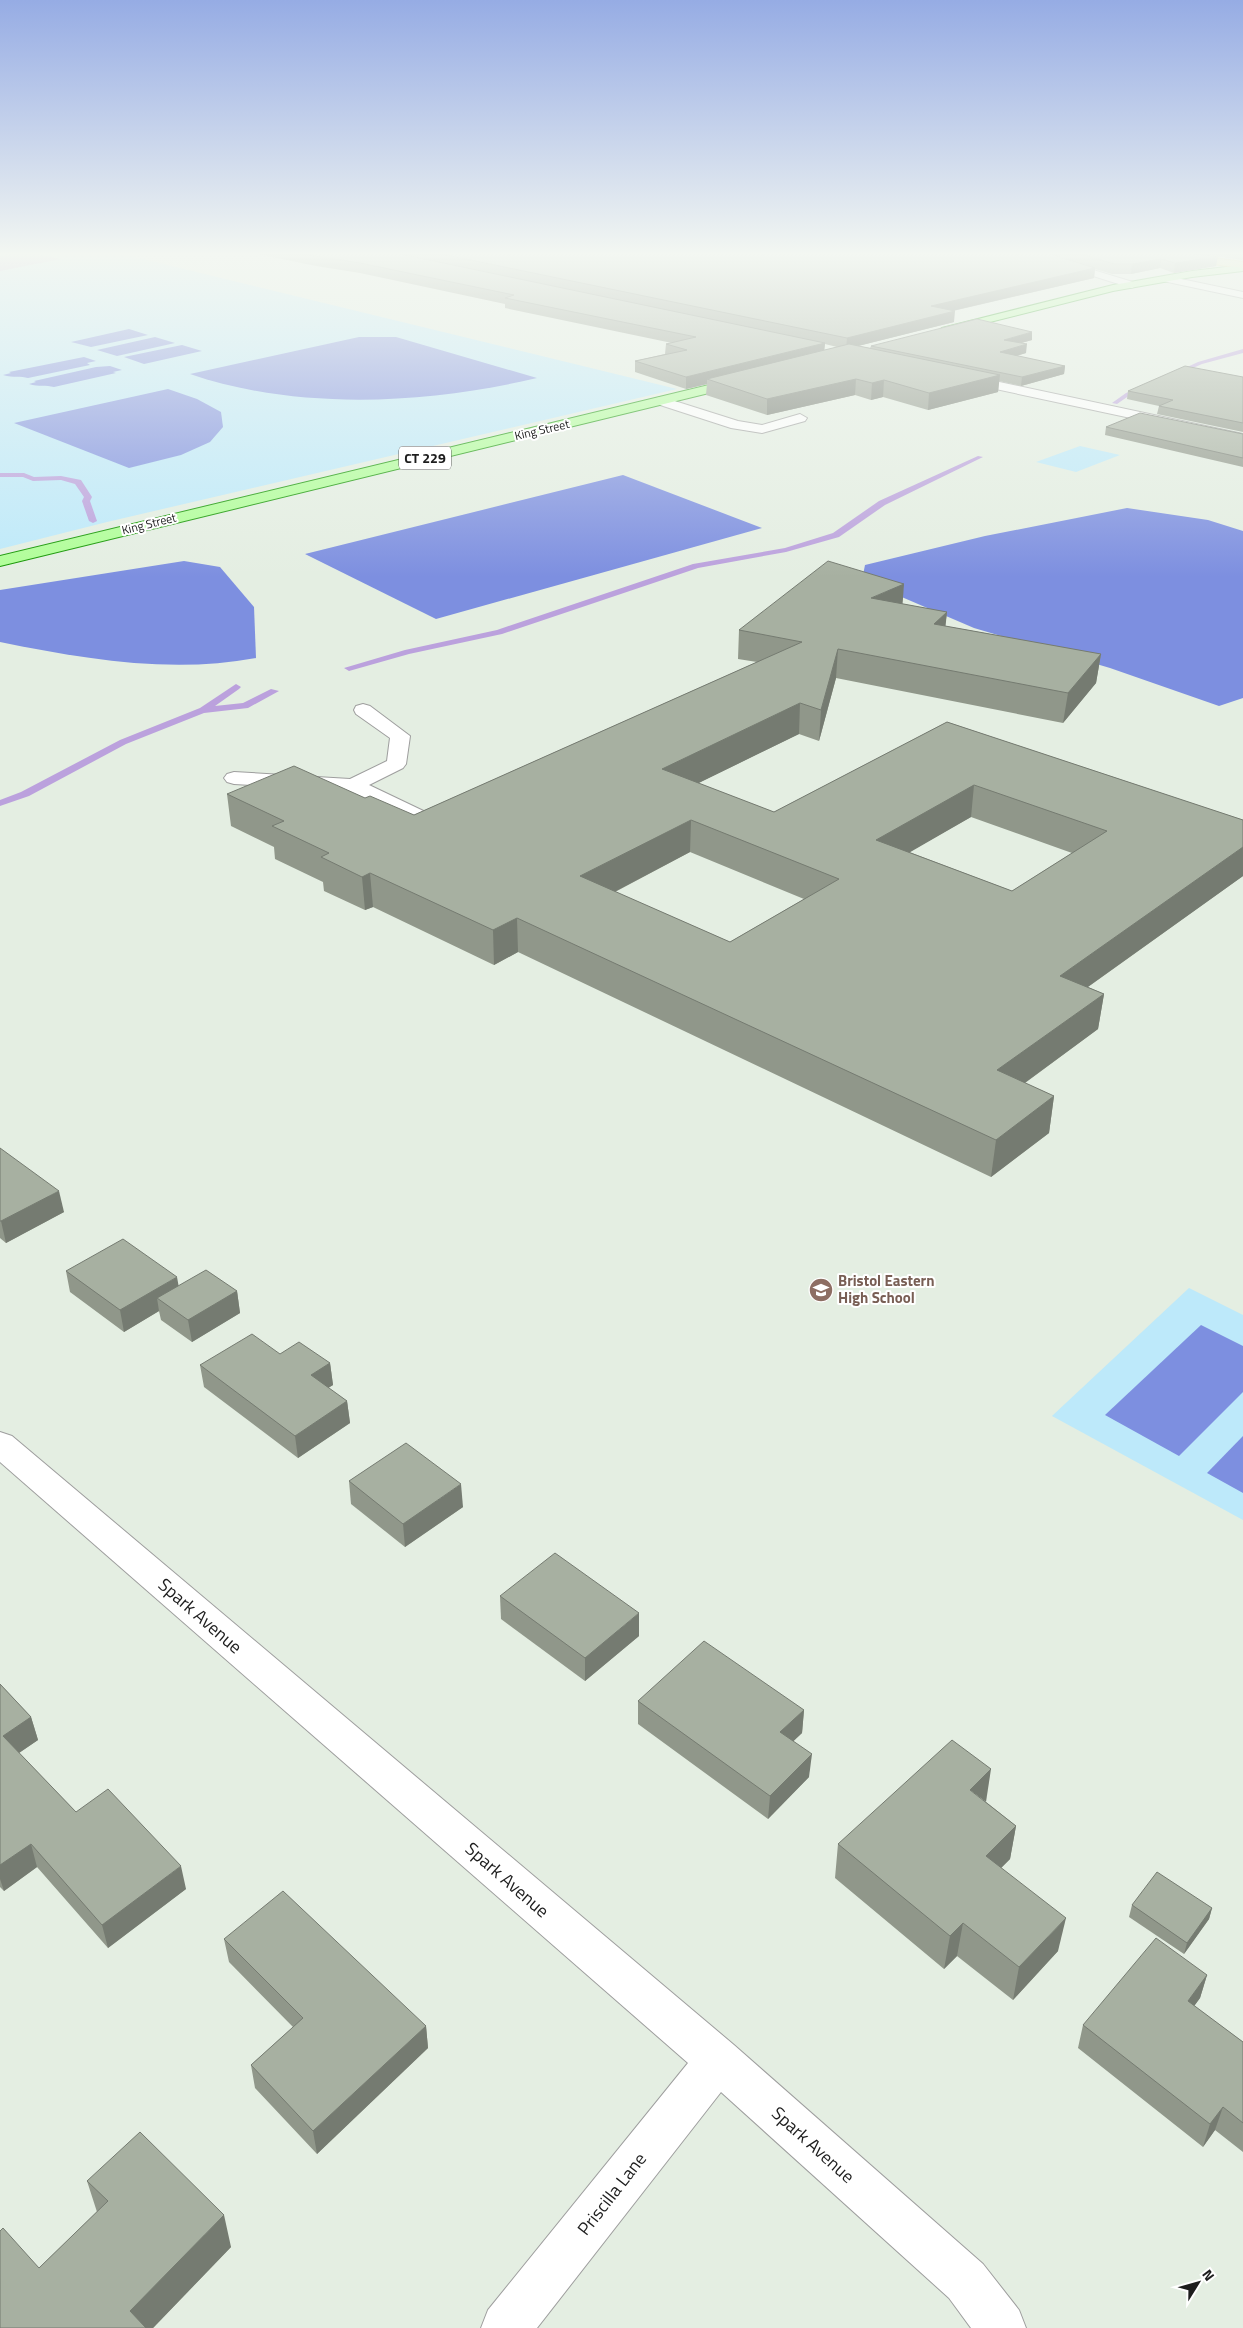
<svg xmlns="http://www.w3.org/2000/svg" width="1243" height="2328" font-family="'Titillium Web',sans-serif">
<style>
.park{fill:#bde9fa}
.pitch{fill:#7d8fe0}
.water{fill:#bba1dd}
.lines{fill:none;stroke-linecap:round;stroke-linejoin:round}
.stream{fill:#bba1dd;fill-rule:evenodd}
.minor-casing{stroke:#9e9e9e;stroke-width:2}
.major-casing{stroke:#139500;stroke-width:2}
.highway-casing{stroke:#dcc21f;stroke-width:2}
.minor{fill:#fff;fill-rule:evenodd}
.major{fill:#affe97;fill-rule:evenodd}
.highway{fill:#e6e887;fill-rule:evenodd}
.wall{fill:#90978a;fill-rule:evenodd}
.shaded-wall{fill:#757b71}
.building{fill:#a7b0a1;stroke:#757b71;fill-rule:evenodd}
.labels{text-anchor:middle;stroke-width:4;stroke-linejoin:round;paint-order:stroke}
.far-street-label{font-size:12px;fill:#1d1d1d;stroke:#fff}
.shield{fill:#fff;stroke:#616161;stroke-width:1}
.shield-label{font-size:14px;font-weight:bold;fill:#1d1d1d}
.education-label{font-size:15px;font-weight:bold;fill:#785e54;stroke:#fff;text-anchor:start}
.near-street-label{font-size:18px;fill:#1d1d1d;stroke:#fff}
</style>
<rect width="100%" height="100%" fill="#e4eee2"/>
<g class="park">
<polygon points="0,251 110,251 677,389 107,522 0,549"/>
<polygon points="1080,446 1120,455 1076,472 1036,462"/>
<polygon points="1189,1288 1243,1315 1243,1520 1052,1416"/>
</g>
<g class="pitch">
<polygon points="129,329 148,335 91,347 71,342"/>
<polygon points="155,337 175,343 117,356 97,350"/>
<path d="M359 337H396L537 378C428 404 298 411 190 374Z"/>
<polygon points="182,345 202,351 144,364 124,357"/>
<path d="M84 357 96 361 87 363 90 365 28 378C21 376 14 378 3 375L11 373 9 372Z"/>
<path d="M110 366 122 370 113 372 116 373 54 387C46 385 39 387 29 384L36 382 34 381 96 367Z"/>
<polygon points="168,389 197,399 221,412 223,427 210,442 181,455 129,468 14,423"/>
<polygon points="623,475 762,528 436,619 305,554"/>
<polygon points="1127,508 1208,520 1243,531 1243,698 1219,706 1110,668 974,628 862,580 865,565 985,536"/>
<path d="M184 561 220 567 254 607 256 658C171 674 84 659 0 642V590Z"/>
<polygon points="1201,1325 1243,1346 1243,1392 1179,1456 1105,1415"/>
<polygon points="1243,1436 1243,1493 1207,1473"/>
</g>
<polygon class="water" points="22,251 61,259 0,271 0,256"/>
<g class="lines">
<g class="stream">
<polygon points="1243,349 1243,353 1202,364 1175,376 1170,375 1198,362"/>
<polygon points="1144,386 1146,389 1130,395 1117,404 1112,403 1126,393"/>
<polygon points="978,456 983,457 885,505 839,537 786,552 698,568 502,634 409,654 349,671 344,668 405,650 497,630 693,564 785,548 833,533 879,501"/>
<polygon points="0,473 24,473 34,477 61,476 81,480 92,497 90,501 97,521 93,523 89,521 82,501 84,497 75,484 61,480 33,481 23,477 0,477"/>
<polygon points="236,684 241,687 239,689 215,706 243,703 271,689 279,691 248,708 204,713 126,744 29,796 0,806 0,800 21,792 120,740 200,708"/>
</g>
<g class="minor-casing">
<g id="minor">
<polygon points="1014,251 1031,251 1136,283 1137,285 1132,288 1128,287"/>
<polygon points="1167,276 1243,292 1243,298 1163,281 1162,279"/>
<polygon points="962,374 1243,434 1243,442 958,381 956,378 958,375"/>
<polygon points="662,397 738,421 762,425 800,414 807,418 805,421 762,433 731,428 657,404 656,401 657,398"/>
<polygon points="363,704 370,706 410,736 406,764 403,768 369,785 436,817 439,821 436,825 429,827 422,825 349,791 234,784 227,782 224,778 227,774 234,772 350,779 387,761 390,738 356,714 354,710 356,706"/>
<polygon points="0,1432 12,1436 734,2045 983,2264 1019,2310 1026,2328 971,2328 949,2298 721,2092 537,2328 481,2328 488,2310 688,2063 0,1462"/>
</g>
</g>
<g class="major-casing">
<g id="major">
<polygon points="1243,265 1243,271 1192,277 1113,291 946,333 940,330 942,328 1113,285 1192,271"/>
<polygon points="742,377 746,378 748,381 746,384 0,566 0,556"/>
</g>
</g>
<g class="highway-casing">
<polygon id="highway" points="1133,251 1164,251 1243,262 1243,268 1138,254"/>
</g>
<use href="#minor" class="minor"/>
<use href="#major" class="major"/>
<use href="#highway" class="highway"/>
</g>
<g class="wall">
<path d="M243 251H1178L1216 266 1174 273 1160 268 1131 274H1112L1095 269 1094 278 953 311 954 322 858 346 870 348 871 346 1032 340 1021 343 1026 353 1016 356 1065 366 1064 374 1021 386 999 381 998 392 928 410 883 397 871 400 855 395 767 415 706 395 707 384 686 389 635 372V361L665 354 666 344 672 343 505 308V304L360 273 316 266ZM825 344 837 347 824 350Z"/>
<polygon points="1181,251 1243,251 1243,260"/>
<polygon points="1243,377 1243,432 1157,414 1159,406 1127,399 1128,391"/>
<polygon points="1106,427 1243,434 1243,467 1105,435"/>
<path d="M903 604 947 612 945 626 1101 654 1096 683 1063 723 836 678 819 741 799 734 698 783 774 812 947 722 1243 820V876L1088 987 1104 994 1098 1029 1025 1083 1054 1096 1049 1133 991 1177 518 952 494 965 373 907 365 910 324 891 323 882 275 859 274 847 231 826 227 794 365 798 414 815 757 662 738 659 739 630ZM971 817 1072 853 1012 891 909 852ZM690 852 804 899 730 942 615 892Z"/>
<polygon points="0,1148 64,1212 6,1243 0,1238"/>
<polygon points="66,1271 178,1286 237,1291 240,1313 192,1342 161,1320 159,1311 124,1332 70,1292"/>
<polygon points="280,1354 330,1363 333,1385 328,1388 347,1401 350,1423 298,1458 204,1387 200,1365"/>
<polygon points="349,1481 463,1507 405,1547 351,1504"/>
<polygon points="500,1596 639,1636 585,1681 501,1619"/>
<polygon points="0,1684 31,1717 38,1740 19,1753 76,1812 186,1889 108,1948 37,1867 4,1891 0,1887"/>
<polygon points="638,1701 804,1710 802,1733 793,1741 809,1777 768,1819 638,1724"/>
<polygon points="986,1802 1016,1826 1010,1859 1001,1868 1058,1951 1013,2000 957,1956 944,1969 835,1878 838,1844"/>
<polygon points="1132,1905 1212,1908 1209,1919 1184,1954 1129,1917"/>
<polygon points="224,1939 426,2026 428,2048 317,2154 255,2088 251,2065 293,2027 229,1962"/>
<polygon points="1207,1975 1200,1998 1194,2006 1243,2042 1243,2152 1215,2130 1203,2147 1078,2048 1083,2025"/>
<polygon points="87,2181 231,2247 153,2328 0,2328 39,2268 97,2212"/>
</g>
<g class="shaded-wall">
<polygon points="1218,257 1216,266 1174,273 1175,263"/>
<polygon points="1161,259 1160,268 1131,274 1132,264"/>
<polygon points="1095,268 1094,278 930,316 931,306"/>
<polygon points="955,311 954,322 846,349 847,338"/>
<polygon points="1032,332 1032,340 1003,348 1004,340"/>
<polygon points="825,343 824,354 707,379 707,384 686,389 686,377"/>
<polygon points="1027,344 1026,353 999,361 1000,352"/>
<polygon points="1065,366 1064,374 1021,386 1022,377"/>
<polygon points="1000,375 998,392 928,410 929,393"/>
<polygon points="856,379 855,395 767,415 767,399"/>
<polygon points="884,380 883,397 871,400 872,383"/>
<polygon points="904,584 902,612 871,598"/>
<polygon points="947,612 944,640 934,624"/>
<polygon points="838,649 836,678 819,741 821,710"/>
<polygon points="1101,654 1096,683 1063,723 1068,693"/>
<polygon points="800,703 799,734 662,801 662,769"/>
<polygon points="974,785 971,817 874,873 876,840"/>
<polygon points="691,820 690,852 580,910 580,876"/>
<polygon points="1243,847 1243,876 1054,1011 1060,976"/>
<polygon points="370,873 373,907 365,910 362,877"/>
<polygon points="517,918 518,952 494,965 493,930"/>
<polygon points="1104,994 1098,1029 992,1107 997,1070"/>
<polygon points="1054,1096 1049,1133 991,1177 996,1140"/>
<polygon points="59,1191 64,1212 6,1243 1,1221"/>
<polygon points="177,1277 181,1299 157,1298 159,1311 124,1332 120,1310"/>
<polygon points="237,1291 240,1313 192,1342 188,1320"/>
<polygon points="330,1363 333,1385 313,1397 311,1375"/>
<polygon points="347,1401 350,1423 298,1458 295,1436"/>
<polygon points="461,1484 463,1507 405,1547 403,1524"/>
<polygon points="639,1613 639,1636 585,1681 585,1658"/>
<polygon points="804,1710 802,1733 779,1755 780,1732"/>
<polygon points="31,1717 38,1740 10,1759 3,1736"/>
<polygon points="812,1754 809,1777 768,1819 770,1796"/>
<polygon points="991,1769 986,1802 970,1790"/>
<polygon points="1016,1826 1010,1859 980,1889 986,1856"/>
<polygon points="31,1844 37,1867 4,1891 0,1879 0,1865"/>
<polygon points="181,1866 186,1889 108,1948 102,1925"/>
<polygon points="1212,1908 1209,1919 1184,1954 1187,1943"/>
<polygon points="1066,1918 1058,1951 1013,2000 1019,1967"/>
<polygon points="963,1923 957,1956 944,1969 950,1936"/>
<polygon points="1207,1975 1200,1998 1181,2024 1188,2001"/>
<polygon points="426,2026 428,2048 317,2154 313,2131"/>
<polygon points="1223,2107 1215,2130 1203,2147 1210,2124"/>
<polygon points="224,2215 231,2247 153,2328 136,2328 130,2311"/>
</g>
<g class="building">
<polygon points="290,251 386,251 825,343 686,377 635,361 687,350 666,344 696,337 505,298 514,295 360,263 315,256"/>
<polygon points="427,251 1041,251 1095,268 931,306 955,311 847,338"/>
<polygon points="1072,251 1178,251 1218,257 1175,263 1161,259 1132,264 1114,264"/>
<polygon points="977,319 1032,332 1004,340 1027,344 1000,352 1065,366 1022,377 871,346"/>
<polygon points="849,344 1000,375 929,393 884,380 872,383 856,379 767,399 707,379"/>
<polygon points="1185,366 1243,377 1243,423 1159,406 1173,400 1128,391"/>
<polygon points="1140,413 1243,434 1243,458 1106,427"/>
<path d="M828 561 904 584 871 598 947 612 934 624 1101 654 1068 693 838 649 821 710 800 703 662 769 774 812 947 722 1243 820V847L1060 976 1104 994 997 1070 1054 1096 996 1140 517 918 493 930 370 873 362 877 321 857 329 853 272 826 284 821 227 794 294 766 365 798 370 796 414 815 802 642 739 630ZM974 785 1107 831 1012 891 876 840ZM691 820 839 879 730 942 580 876Z"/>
<polygon points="0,1148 59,1191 1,1221 0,1221"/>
<polygon points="123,1239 177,1277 120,1310 66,1271"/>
<polygon points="206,1270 237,1291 188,1320 157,1298"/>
<polygon points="252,1334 280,1354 299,1342 330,1363 311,1375 347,1401 295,1436 200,1365"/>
<polygon points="406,1443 461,1484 403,1524 349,1481"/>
<polygon points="555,1553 639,1613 585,1658 500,1596"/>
<polygon points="704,1641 804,1710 780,1732 812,1754 770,1796 638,1701"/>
<polygon points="0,1684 31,1717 3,1736 76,1812 108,1789 181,1866 102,1925 31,1844 0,1865"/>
<polygon points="952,1740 991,1769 970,1790 1016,1826 986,1856 1066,1918 1019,1967 963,1923 950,1936 838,1844"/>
<polygon points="1157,1872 1212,1908 1187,1943 1132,1905"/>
<polygon points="283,1891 426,2026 313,2131 251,2065 303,2018 224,1939"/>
<polygon points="1156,1938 1207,1975 1188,2001 1243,2042 1243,2123 1223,2107 1210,2124 1083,2025"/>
<polygon points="140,2132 224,2215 130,2311 146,2328 0,2328 0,2231 3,2228 39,2268 108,2201 87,2181"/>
</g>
<linearGradient id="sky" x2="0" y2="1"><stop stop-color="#96ace4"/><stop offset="0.44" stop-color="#f3f7f2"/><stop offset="1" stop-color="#f3f7f2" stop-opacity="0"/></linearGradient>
<rect width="1243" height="577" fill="url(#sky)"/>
<defs>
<g id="school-disc" transform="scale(1.25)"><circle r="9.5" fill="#8d6e63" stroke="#fff"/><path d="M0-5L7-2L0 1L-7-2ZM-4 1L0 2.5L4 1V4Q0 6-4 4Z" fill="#fff"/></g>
</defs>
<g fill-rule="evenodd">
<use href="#school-disc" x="821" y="1290"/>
</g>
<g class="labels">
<g class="far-street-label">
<text transform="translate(542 430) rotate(-13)" y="4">King Street</text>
<text transform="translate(149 524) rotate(-14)" y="4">King Street</text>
</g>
<rect class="shield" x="399" y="446.5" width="52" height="23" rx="4"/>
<g class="shield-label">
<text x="425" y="463">CT 229</text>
</g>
<g class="education-label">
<text x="838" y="1286">Bristol Eastern<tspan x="838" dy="17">High School</tspan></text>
</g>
<g class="near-street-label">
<text transform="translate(200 1616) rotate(41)" y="6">Spark Avenue</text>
<text transform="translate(507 1880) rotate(41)" y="6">Spark Avenue</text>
<text transform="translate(813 2145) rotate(42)" y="6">Spark Avenue</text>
<text transform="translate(612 2194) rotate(-52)" y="6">Priscilla Lane</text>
</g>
</g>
<g transform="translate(1198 2283) rotate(53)" stroke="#ffffff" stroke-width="4" paint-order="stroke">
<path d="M0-4L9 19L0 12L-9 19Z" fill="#1d1d1d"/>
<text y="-8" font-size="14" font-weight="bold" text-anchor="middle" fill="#1d1d1d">N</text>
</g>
</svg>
